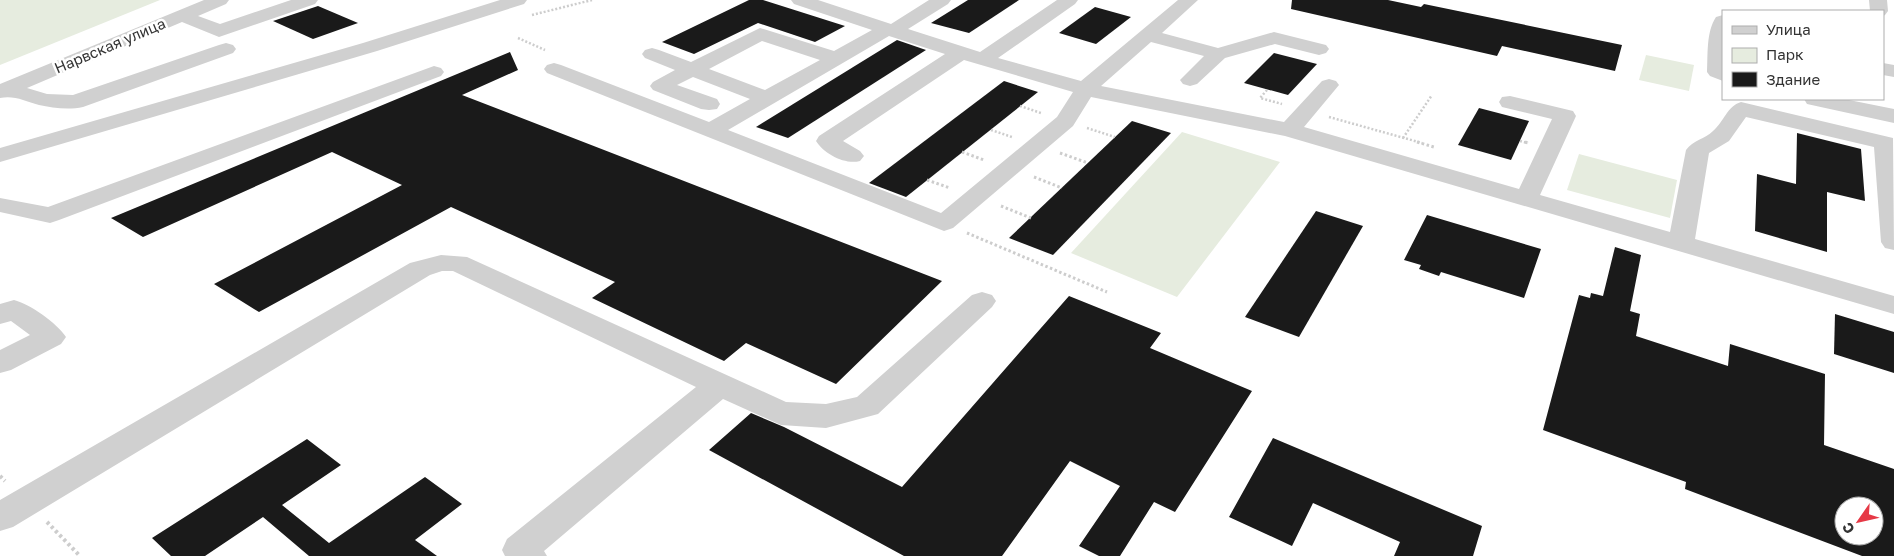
<svg xmlns="http://www.w3.org/2000/svg" width="1894" height="556" font-family="'Golos Text',sans-serif">
<style>
.green{fill:#e6ecdf}
.building{fill:#1a1a1a;fill-rule:evenodd}
.lines{fill:none;stroke-linecap:round;stroke-linejoin:round}
.path-far2{stroke:#cdcdcd;stroke-width:2.5;stroke-dasharray:2 2;stroke-linecap:butt}
.path-far1{stroke:#cdcdcd;stroke-width:3;stroke-dasharray:2.5 2.5;stroke-linecap:butt}
.path{stroke:#cdcdcd;stroke-width:4;stroke-dasharray:3 3;stroke-linecap:butt}
.minor{fill:#d0d0d0;fill-rule:evenodd}
.labels{text-anchor:middle;stroke-width:5;stroke-linejoin:round;paint-order:stroke}
.far-street-label{font-size:15px;fill:#333;stroke:#fff}
</style>
<rect width="100%" height="100%" fill="#fff"/>
<g class="green">
<polygon points="0,0 160,0 0,65"/>
<polygon points="1646,55 1694,65 1689,91 1639,80"/>
<polygon points="1182,132 1280,162 1177,297 1071,253"/>
<polygon points="1579,154 1677,180 1670,218 1567,190"/>
</g>
<g class="building">
<polygon points="749,0 763,0 845,26 815,42 758,23 694,54 662,42"/>
<polygon points="968,0 1019,0 969,33 931,23"/>
<polygon points="1292,0 1388,0 1421,7 1424,4 1622,45 1615,71 1502,46 1497,56 1291,9"/>
<polygon points="318,6 358,23 313,39 273,21"/>
<polygon points="1095,7 1131,17 1096,44 1059,33"/>
<polygon points="897,40 926,50 788,138 756,127"/>
<polygon points="510,52 518,70 462,95 942,281 836,384 746,343 724,361 592,298 615,282 451,207 259,312 214,284 402,185 332,152 143,237 111,218"/>
<polygon points="1274,53 1317,64 1288,95 1244,83"/>
<polygon points="1004,81 1038,92 906,197 869,183"/>
<polygon points="1479,108 1529,121 1511,160 1458,145"/>
<polygon points="1132,121 1171,133 1053,255 1009,238"/>
<polygon points="1797,133 1861,149 1865,201 1827,192 1827,252 1755,231 1757,174 1796,184"/>
<polygon points="1316,211 1363,226 1299,337 1245,317"/>
<polygon points="1427,215 1541,249 1524,298 1441,272 1439,276 1419,269 1421,265 1404,260"/>
<path d="M1615 247 1641 255 1630 311 1640 314 1636 336 1728 366 1730 344 1825 374 1824 445 1894 469V556H1862L1685 489 1686 482 1543 430 1579 295 1590 298 1591 293 1603 296ZM1844 506H1874V536H1844Z"/>
<polygon points="1069,296 1161,333 1150,348 1252,391 1175,512 1154,502 1120,556 1099,556 1079,546 1120,486 1070,461 1002,556 904,556 709,450 751,413 784,427 902,487"/>
<polygon points="1835,314 1894,332 1894,373 1834,354"/>
<polygon points="1273,438 1482,526 1473,556 1394,556 1400,542 1313,503 1292,546 1229,517"/>
<polygon points="307,439 341,465 282,505 329,543 425,477 462,504 415,540 437,556 309,556 263,517 205,556 171,556 152,538"/>
</g>
<g class="lines">
<g class="path-far2">
<polyline points="532,15 592,0"/>
<polyline points="518,38 545,50"/>
<polyline points="1267,90 1260,98 1282,104"/>
<polyline points="1020,106 1041,113"/>
<polyline points="1329,117 1422,143"/>
<polyline points="1087,128 1115,137"/>
<polyline points="991,130 1012,137"/>
<polyline points="1403,138 1432,95"/>
<polyline points="1520,141 1528,143"/>
</g>
<g class="path-far1">
<polyline points="1417,142 1434,147"/>
<polyline points="1525,142 1528,143"/>
<polyline points="962,152 984,160"/>
<polyline points="1060,153 1088,163"/>
<polyline points="1034,177 1062,188"/>
<polyline points="927,180 950,188"/>
<polyline points="1001,206 1031,218"/>
<polyline points="967,233 1107,292"/>
</g>
<g class="path">
<polyline points="0,476 5,481"/>
<polyline points="47,522 80,556"/>
</g>
<g class="minor">
<path d="M204 0H229L226 4 198 16 220 24 291 0H318L315 4 219 37 182 22 27 88 47 94 73 95 219 45 226 43 233 45 236 49 233 53 83 107C69 110 52 108 39 105 25 101 14 95 0 98V84Z"/>
<polygon points="500,0 527,0 524,4 377,51 0,162 0,148 363,43"/>
<path d="M791 0H818L891 24 929 0H951L948 4 908 29 980 52 1057 0H1078L1075 4 998 58 1081 81 1178 0H1198L1162 33 1218 48 1274 32 1326 45 1329 49 1326 53 1319 55 1275 44 1225 58 1197 84 1190 86 1183 84 1180 80 1204 56 1151 42 1101 86 1284 122 1322 81 1329 79 1336 81 1339 85 1304 127 1519 189 1552 119 1502 107 1499 102 1502 97 1510 96 1573 111 1576 116 1540 195 1670 232 1686 150C1693 140 1705 139 1713 131 1724 122 1727 106 1741 102L1893 138 1894 250 1885 248 1881 242 1874 147 1746 117 1729 141 1709 153 1695 239 1894 296V314L1285 136 1091 97 1073 126 953 228 944 231 547 73 544 69 547 65 554 63 561 65 709 122 750 99 693 77 677 85 717 99 720 104 717 109 709 110 701 109 653 90 650 86 653 82 675 70 645 58 642 54 645 50 652 48 659 50 691 62 760 28 834 51 872 30 794 4ZM889 36 945 54 819 136 816 141C824 154 845 165 860 161L864 156 860 151 843 141 964 60 1073 92 1057 117 941 213 728 130ZM762 41 820 60 765 90 709 69Z"/>
<polygon points="1869,0 1887,0 1888,11 1885,15 1883,16 1883,11 1870,11"/>
<path d="M1723 15V81L1710 76 1707 72C1708 55 1706 32 1716 17Z"/>
<polygon points="1883,63 1894,65 1894,77 1883,75"/>
<polygon points="434,66 441,68 444,72 441,76 59,220 50,223 0,212 0,198 48,207"/>
<polygon points="1804,99 1844,99 1894,109 1894,123 1807,104"/>
<polygon points="441,255 467,257 786,402 826,404 857,397 972,295 982,292 992,295 996,301 992,307 878,414 826,428 781,425 723,399 544,551 547,556 505,556 502,550 507,539 696,387 453,271 442,271 430,275 13,527 0,531 0,500 410,263"/>
<path d="M14 300C30 304 57 323 66 337L61 344 11 370 0 373V350L30 335 11 321 0 324V304Z"/>
</g>
</g>
<g class="labels">
<g class="far-street-label">
<text transform="translate(110 46) rotate(-23)" y="5">Нарвская улица</text>
</g>
</g>
<rect x="1722" y="10" width="162" height="90" fill="#ffffff" stroke="#adadad"/>
<rect x="1732" y="26" width="25" height="8" fill="#d0d0d0" stroke="#adadad"/>
<text x="1766" y="35" font-size="15" fill="#333333">Улица</text>
<rect x="1732" y="48" width="25" height="15" fill="#e6ecdf" stroke="#adadad"/>
<text x="1766" y="60" font-size="15" fill="#333333">Парк</text>
<rect x="1732" y="72" width="25" height="15" fill="#1a1a1a" stroke="#adadad"/>
<text x="1766" y="85" font-size="15" fill="#333333">Здание</text>
<g transform="translate(1859 521) rotate(236)"><circle r="24" fill="#ffffff" stroke="#adadad"/>
<path d="M0-4L9 19L0 12L-9 19Z" fill="#e63946"/>
<text y="-8" font-size="14" font-weight="bold" text-anchor="middle" fill="#333333">С</text>
</g>
</svg>
